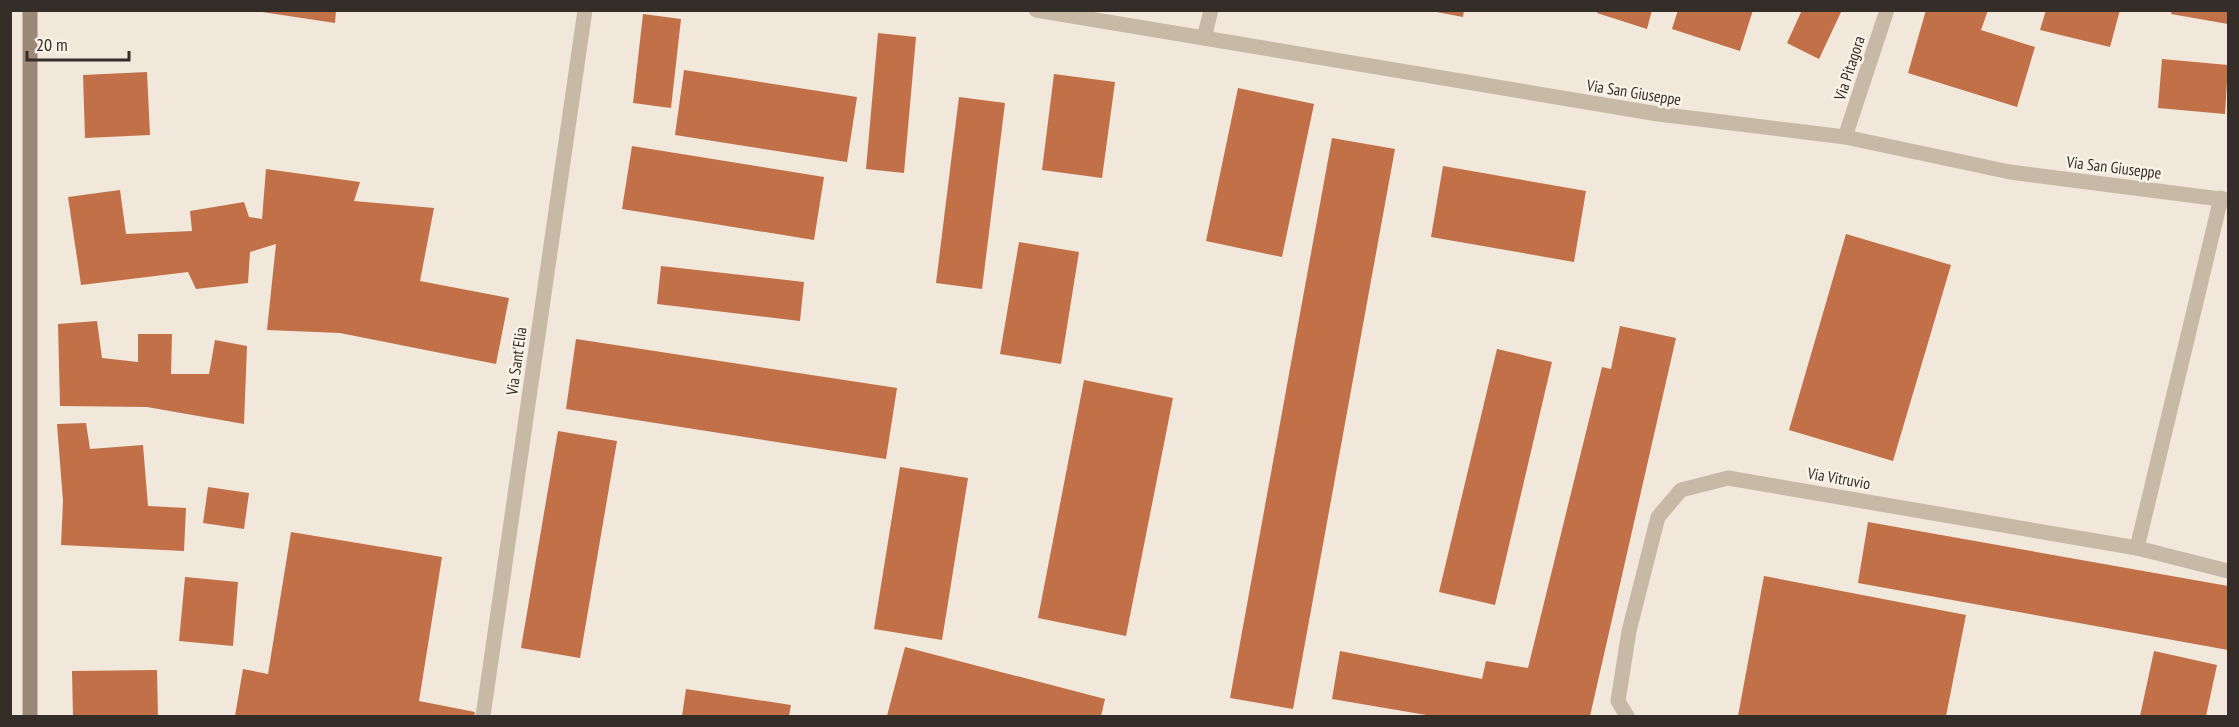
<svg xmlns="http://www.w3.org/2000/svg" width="2239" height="727" font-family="'PT Sans Narrow',sans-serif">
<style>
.building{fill:#c17048}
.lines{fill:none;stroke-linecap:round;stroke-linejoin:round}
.street{stroke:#c8b9a7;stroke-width:15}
.secondary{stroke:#9c8879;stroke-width:15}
.labels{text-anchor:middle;stroke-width:5;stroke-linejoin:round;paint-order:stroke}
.street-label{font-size:16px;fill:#352d28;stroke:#f9f2e7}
</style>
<rect width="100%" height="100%" fill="#f1e8db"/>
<g class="building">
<polygon points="262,10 336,10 335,23 262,12"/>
<polygon points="1426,10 1464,10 1463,17"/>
<polygon points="1598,10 1652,10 1647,29 1597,13"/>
<polygon points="1678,10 1753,10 1740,51 1672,29"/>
<polygon points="1802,10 1842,10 1819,59 1787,43"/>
<polygon points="1926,10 1988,10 1981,30 2035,47 2017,107 1908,73"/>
<polygon points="2046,10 2120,10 2110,47 2040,30"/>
<polygon points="2172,10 2228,10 2228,24 2171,14"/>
<polygon points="643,14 681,19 671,108 633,103"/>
<polygon points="878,33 916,37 904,173 866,169"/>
<polygon points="2162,59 2228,65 2225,114 2158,108"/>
<polygon points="684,70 857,97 847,162 675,135"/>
<polygon points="147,72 150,135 85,138 83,75"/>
<polygon points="1054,74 1115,82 1102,178 1042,170"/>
<polygon points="1238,88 1314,104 1282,257 1206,241"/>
<polygon points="959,97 1005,103 982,289 936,283"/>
<polygon points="1332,138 1395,149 1293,709 1230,698"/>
<polygon points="632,146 824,177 814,240 622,209"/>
<polygon points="1443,166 1586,191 1574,262 1431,237"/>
<polygon points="266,169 360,182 354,201 434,208 420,281 509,298 496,364 340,333 267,330 276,244 250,252 248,283 196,289 188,272 81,285 68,197 120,190 126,234 192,231 190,211 244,202 249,217 262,219"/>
<polygon points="1846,234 1951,265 1893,461 1789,430"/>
<polygon points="1019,242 1079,252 1061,364 1000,354"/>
<polygon points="661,266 804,282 800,321 657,304"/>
<polygon points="97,321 102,358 138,362 138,334 172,334 171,374 209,374 215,340 247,346 244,424 147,407 60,406 58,324"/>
<polygon points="1620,326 1676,338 1590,716 1432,716 1332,699 1340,651 1482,679 1486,661 1528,668 1602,367 1611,369"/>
<polygon points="576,339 897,388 886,459 566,409"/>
<polygon points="1497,349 1552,362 1495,605 1439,592"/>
<polygon points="1084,380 1173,398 1126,636 1038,618"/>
<polygon points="86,423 90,449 143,445 148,506 186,508 184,551 61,545 63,501 57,424"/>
<polygon points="558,431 617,441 580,658 521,648"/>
<polygon points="900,467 968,478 942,640 874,629"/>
<polygon points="208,487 249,493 244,529 203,523"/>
<polygon points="1868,522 2228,586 2228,650 1858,583"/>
<polygon points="291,532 442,557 419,701 475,712 474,716 235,716 243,669 268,674"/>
<polygon points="1764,576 1966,615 1946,716 1738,716"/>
<polygon points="185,577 238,582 233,646 179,641"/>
<polygon points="905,647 1105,699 1101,716 887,716"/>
<polygon points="2154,651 2217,665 2206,716 2140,716"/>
<polygon points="157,670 158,716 73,716 72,671"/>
<polygon points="686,689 791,705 789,716 682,716"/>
</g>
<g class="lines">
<g class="street">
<polyline points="1036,10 1658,114 1845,137 2010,172 2228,200"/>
<polyline points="1204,38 1211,10"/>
<polyline points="1845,137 1887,10"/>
<polyline points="2137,548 2221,198"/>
<polyline points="483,716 585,10"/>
<polyline points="1627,716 1618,701 1629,631 1658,517 1681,490 1728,478 2137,548 2228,571"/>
</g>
<polyline class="secondary" points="30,10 30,716"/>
</g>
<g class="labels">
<g class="street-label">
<text transform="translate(1849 68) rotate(-72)" y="6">Via Pitagora</text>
<text transform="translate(1634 92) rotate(9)" y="6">Via San Giuseppe</text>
<text transform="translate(2114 167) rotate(7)" y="6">Via San Giuseppe</text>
<text transform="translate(516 361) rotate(-82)" y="6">Via Sant'Elia</text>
<text transform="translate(1839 478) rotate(10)" y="6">Via Vitruvio</text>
</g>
</g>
<rect width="2239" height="727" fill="none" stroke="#352d28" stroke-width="24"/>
<path d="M27 51v9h102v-9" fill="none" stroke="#352d28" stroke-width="3"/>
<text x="36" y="51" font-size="18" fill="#352d28" stroke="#f9f2e7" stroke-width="4.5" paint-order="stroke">20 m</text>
</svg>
